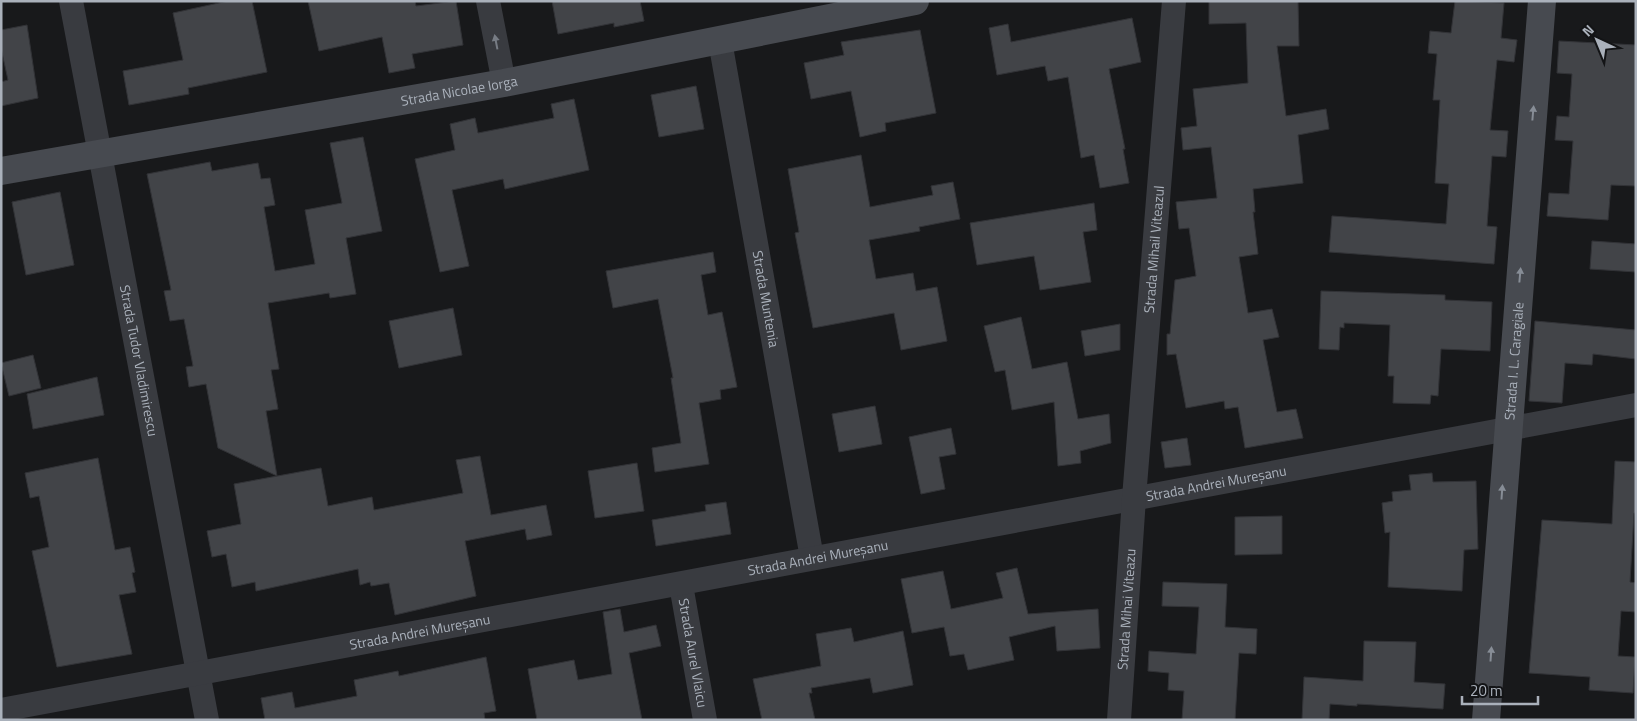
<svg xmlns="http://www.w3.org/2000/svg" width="1637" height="721" font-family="'Titillium Web',sans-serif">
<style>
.building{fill:#424448;stroke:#323337}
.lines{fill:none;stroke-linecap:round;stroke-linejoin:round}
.street{stroke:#393b40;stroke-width:24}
.secondary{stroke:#474a50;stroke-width:28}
.oneway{fill:#777c84}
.oneway2{fill:#878d96}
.labels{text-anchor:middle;stroke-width:4.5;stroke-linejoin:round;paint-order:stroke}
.street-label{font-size:14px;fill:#aab1bb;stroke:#131416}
</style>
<rect width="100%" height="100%" fill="#18191b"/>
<g class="building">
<polygon points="228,1 252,1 267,72 188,88 189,94 129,105 123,71 183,60 173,13"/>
<polygon points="308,1 415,1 416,6 456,1 463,45 412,54 415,68 389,73 382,37 319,51"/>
<polygon points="552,1 640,1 644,21 614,27 614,23 558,34"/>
<polygon points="1209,1 1298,1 1299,46 1277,46 1286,116 1326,109 1329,129 1298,135 1303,183 1253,189 1255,212 1253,212 1258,254 1239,257 1248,313 1272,309 1279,337 1263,340 1277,412 1296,409 1303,438 1245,448 1238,407 1225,409 1224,401 1186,408 1176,354 1167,355 1167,334 1170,334 1175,280 1196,276 1189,228 1179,229 1176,202 1217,198 1211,147 1183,150 1181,128 1197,126 1193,89 1248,83 1246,23 1209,24"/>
<polygon points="1455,1 1504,3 1501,38 1517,40 1514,62 1497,60 1490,130 1508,131 1506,157 1492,156 1487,226 1497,227 1494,264 1329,252 1332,216 1446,224 1449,184 1435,183 1440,100 1433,100 1437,54 1428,53 1430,31 1451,33"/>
<polygon points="1132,18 1141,62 1109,69 1125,149 1123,149 1129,183 1100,188 1094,155 1081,158 1068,77 1048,81 1045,66 997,75 989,28 1008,24 1011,42"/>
<polygon points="27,25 38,98 1,106 1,82 8,80 1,48 1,30"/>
<polygon points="920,30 936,113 885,123 886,131 860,137 851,91 811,99 804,63 844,55 841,42"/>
<polygon points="1559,41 1636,45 1636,186 1611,185 1608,220 1547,216 1549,193 1569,194 1573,141 1555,140 1557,116 1569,117 1572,74 1557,73"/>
<polygon points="696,86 704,129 659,137 651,95"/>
<polygon points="574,99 589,170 505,189 503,179 452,190 469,266 440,272 415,159 455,150 450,124 475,118 478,133 554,118 551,104"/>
<polygon points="363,137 382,231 346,238 356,294 330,298 329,293 268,303 279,369 271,370 278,409 266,411 277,476 218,448 206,384 189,387 186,367 193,366 184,319 170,321 164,291 171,290 147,174 210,162 212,171 258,163 261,179 270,178 275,205 264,207 275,271 315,264 305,210 342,203 330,143"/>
<polygon points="861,155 870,207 933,195 931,186 953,182 960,219 919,227 920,231 869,240 876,279 913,273 916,291 937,287 947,341 901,350 894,313 813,328 795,233 799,232 788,169"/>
<polygon points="60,192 74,265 26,275 12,202"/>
<polygon points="1094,203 1097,230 1083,232 1091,282 1040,290 1034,256 977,265 970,223"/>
<polygon points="1592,241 1636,244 1636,272 1590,269"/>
<polygon points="713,252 716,272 701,275 708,315 722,312 737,387 720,390 721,399 699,403 709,464 655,472 652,448 681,443 671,378 673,378 658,299 613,308 606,271"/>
<polygon points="1321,291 1445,295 1445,300 1492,302 1490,351 1441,349 1438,396 1431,395 1430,404 1393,403 1394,376 1388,376 1390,325 1344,323 1344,328 1340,327 1339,350 1319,349"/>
<polygon points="453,308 462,355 399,368 389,321"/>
<polygon points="1021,317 1032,369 1067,362 1078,419 1109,414 1111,443 1080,451 1081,463 1058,466 1054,402 1012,410 1005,370 995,372 984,326"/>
<polygon points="1535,321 1636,330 1636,359 1593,354 1592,365 1565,363 1562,403 1529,401"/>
<polygon points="1120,324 1120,350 1085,356 1081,331"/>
<polygon points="33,355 41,388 9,396 1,363"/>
<polygon points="97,377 104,415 33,429 27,394"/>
<polygon points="875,406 882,444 839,452 832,414"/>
<polygon points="951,428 956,454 939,457 945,489 921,494 909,437"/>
<polygon points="1187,438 1191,465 1165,468 1161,442"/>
<polygon points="480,456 491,515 546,505 552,535 527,540 525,529 465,541 476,596 395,615 389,583 371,586 370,582 360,585 358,569 256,591 255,582 232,587 226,554 212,557 207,531 241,524 234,484 321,468 328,506 372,497 374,510 463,493 456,460"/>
<polygon points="98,458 115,550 130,547 135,572 132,573 136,592 119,595 132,654 57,667 32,551 49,547 39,496 30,498 25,473"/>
<polygon points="1615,461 1636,462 1636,513 1634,513 1630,582 1636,583 1636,612 1621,611 1618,656 1635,657 1633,693 1589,690 1590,677 1529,673 1542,520 1612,524"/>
<polygon points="637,463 644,511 595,518 588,471"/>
<polygon points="1432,473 1433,482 1476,481 1478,549 1464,550 1462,591 1388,587 1390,532 1385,533 1382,503 1393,501 1392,492 1411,490 1409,475"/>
<polygon points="726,502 731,534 656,546 652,520 706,511 705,505"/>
<polygon points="1282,516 1282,554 1235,555 1235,517"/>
<polygon points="1017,568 1028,614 1098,609 1100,648 1057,651 1055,626 1009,637 1014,660 968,670 964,654 950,656 944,627 912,633 901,579 943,571 951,609 1003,598 996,573"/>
<polygon points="1163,582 1227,584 1225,627 1257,629 1256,654 1239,653 1235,720 1182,720 1184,691 1168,690 1169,673 1148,671 1149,651 1196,654 1199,607 1162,606"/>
<polygon points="620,609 624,632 656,625 661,646 629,653 642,720 537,720 528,669 574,660 578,680 612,674 603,612"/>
<polygon points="851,628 854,642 903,631 913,685 873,693 870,678 811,688 812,693 809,693 815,720 762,720 753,679 821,666 816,634"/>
<polygon points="1364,641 1416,642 1414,682 1445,684 1443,709 1357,704 1357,706 1330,704 1329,720 1302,720 1304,677 1363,681"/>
<polygon points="486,657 496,711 484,713 485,720 265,720 261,698 292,692 295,708 357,696 354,680 398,671 399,676"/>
</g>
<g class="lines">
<g class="street">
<path id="s1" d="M71 1 207 720"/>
<polyline points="488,1 504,83"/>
<path id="s2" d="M720 41 812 558"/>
<path id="s3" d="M681 585 705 720"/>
<path id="s4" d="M1 710 1636 405"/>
<path id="s5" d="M1119 720 1134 498 1174 1"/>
</g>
<g class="secondary">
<path id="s6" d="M1 171 504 83 915 1"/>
<path id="s7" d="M1486 720 1542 1"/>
</g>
</g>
<defs><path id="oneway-solid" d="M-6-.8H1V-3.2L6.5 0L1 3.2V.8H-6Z" transform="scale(1.25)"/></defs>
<use class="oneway" href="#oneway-solid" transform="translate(496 42) rotate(-101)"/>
<g class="oneway2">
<use href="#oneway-solid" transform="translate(1533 113) rotate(-85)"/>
<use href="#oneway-solid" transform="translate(1520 275) rotate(-85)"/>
<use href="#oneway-solid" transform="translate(1502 492) rotate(-86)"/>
<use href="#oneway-solid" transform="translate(1491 654) rotate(-86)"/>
</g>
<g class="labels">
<g class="street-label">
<text dy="5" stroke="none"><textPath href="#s6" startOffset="465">Strada Nicolae Iorga</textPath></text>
<text dy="5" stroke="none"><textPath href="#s5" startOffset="472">Strada Mihail Viteazul</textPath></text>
<text dy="5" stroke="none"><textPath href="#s2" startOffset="262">Strada Muntenia</textPath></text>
<text dy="5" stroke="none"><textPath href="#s1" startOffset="366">Strada Tudor Vladimirescu</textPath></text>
<text dy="5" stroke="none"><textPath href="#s7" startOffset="360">Strada I. L. Caragiale</textPath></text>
<text dy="5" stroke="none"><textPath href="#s4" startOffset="1236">Strada Andrei Mureșanu</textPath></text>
<text dy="5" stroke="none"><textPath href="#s4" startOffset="831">Strada Andrei Mureșanu</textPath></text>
<text dy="5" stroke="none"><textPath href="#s5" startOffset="111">Strada Mihai Viteazu</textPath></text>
<text dy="5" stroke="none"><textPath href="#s4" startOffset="426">Strada Andrei Mureșanu</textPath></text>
<text dy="5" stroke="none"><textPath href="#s3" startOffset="69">Strada Aurel Vlaicu</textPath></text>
</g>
</g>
<rect width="1637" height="721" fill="none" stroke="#aab1bb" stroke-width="5"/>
<g transform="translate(1597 40) rotate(316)" stroke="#131416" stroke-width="4" paint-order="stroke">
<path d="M0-4L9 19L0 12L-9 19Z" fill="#aab1bb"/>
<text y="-8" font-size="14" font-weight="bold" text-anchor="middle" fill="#aab1bb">N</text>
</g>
<path d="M1462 696v8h76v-8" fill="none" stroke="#aab1bb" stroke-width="2.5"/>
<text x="1470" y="696" font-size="15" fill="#aab1bb" stroke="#131416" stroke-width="4" paint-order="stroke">20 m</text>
</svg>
